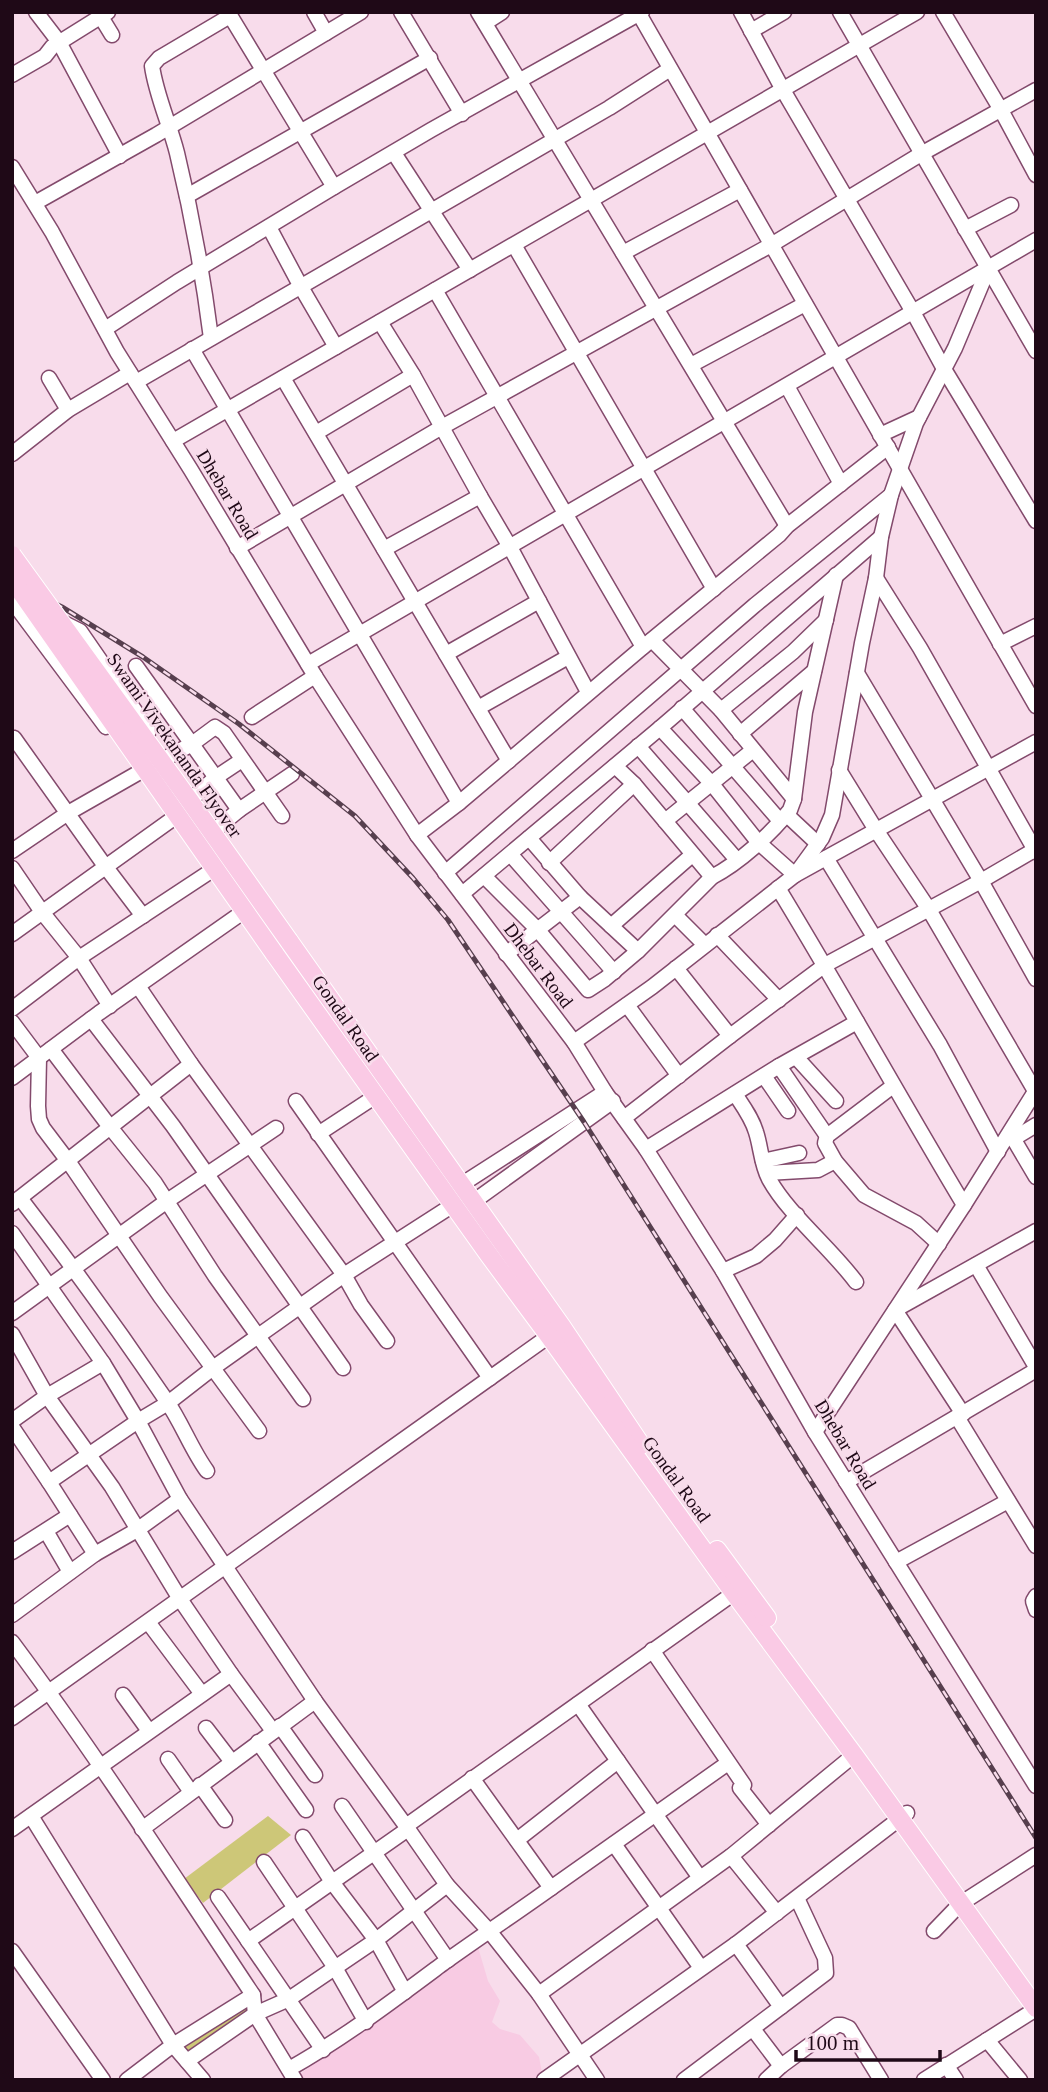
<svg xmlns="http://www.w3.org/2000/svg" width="1048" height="2092" font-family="Georgia,serif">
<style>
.built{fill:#f8cbe3}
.green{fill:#cdc778}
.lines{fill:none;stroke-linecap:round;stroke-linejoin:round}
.minor-casing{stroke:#834a6c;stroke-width:17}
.major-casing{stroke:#fff;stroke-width:20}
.minor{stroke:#fff;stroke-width:14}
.major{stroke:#facae5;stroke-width:18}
.rail-casing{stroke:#573f4e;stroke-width:5}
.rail{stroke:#f8dceb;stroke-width:2.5;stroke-dasharray:8;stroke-linecap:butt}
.major-bridge-casing{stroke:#fff;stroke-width:20;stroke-linecap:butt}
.major-bridge{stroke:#facae5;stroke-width:18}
.labels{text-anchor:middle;stroke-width:5;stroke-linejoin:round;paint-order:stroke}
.street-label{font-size:19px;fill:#1f0917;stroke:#f8dceb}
</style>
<rect width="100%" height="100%" fill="#f8dceb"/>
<polygon class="built" points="478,1947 488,1981 500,2001 492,2022 500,2029 520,2035 539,2057 542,2073 532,2080 298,2080 296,2077 454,1962"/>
<g class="green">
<polygon points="268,1816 291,1835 203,1903 184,1879"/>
<polygon points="248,1998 255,2014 187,2061 179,2042"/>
</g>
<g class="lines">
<g class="minor-casing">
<g id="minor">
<polyline points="36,12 59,42 120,156"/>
<polyline points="228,12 334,187"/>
<polyline points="314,12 326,33"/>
<polyline points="401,12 462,114"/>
<polyline points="478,12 787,526"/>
<polyline points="638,12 1036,706"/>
<polyline points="741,12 783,90 913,312 944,369 1036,521"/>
<polyline points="840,12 1036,351"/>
<polyline points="943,12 1001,110 1036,175"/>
<polyline points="101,17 112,35"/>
<polyline points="485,23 502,12"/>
<polyline points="751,31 784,12"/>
<polyline points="12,75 45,56 52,47 108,12"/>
<polyline points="394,153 470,270"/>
<polyline points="12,167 52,232 117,352 191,470 315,676 417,835 574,1042 605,1092 646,1149 723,1271 815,1432 1036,1786"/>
<polyline points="187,196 430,58"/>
<polyline points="35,203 156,135 361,12"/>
<polyline points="269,227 301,287 336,347"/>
<polyline points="965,229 1011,205"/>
<polyline points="514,245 714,589"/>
<polyline points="623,253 740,190"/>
<polyline points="435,290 643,647"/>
<polyline points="380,322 413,375 480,496 510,547 588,692"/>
<polyline points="105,329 177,282 334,187 431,130 642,12"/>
<path d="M211 338C203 275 192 215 177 153 170 125 156 95 152 66L159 58 230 16"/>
<polyline points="192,349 459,803"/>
<polyline points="691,365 805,304"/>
<polyline points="49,378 68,410"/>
<polyline points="283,378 509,761"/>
<polyline points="136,382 609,108 670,69"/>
<polyline points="787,386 841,484"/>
<polyline points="316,433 413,375"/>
<polyline points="880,435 919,417"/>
<polyline points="173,441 917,12"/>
<polyline points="12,454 68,410 130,373"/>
<polyline points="237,548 442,427 771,245 921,154 1036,90"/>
<polyline points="384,549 480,496"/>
<polyline points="876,578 920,648 1036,852"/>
<polyline points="12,601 106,727"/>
<polyline points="60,621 80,631 149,731"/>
<polyline points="1000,644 1036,626"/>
<polyline points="446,654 539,601"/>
<polyline points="308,664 1036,240"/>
<polyline points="136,666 239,810"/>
<polyline points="857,673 981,881 1036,979"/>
<polyline points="478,708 568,657"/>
<polyline points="682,708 780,821"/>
<polyline points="721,710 793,652 826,620"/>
<polyline points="252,717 315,676"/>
<polyline points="660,728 712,784 758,842 795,875 1036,742"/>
<polyline points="740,734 814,671"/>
<polyline points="14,738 105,866 143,916"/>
<polyline points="638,746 737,860"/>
<polyline points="168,757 192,744 215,727 224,733 282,816"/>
<polyline points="615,766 634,784 712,877"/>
<polyline points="839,770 876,830 928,908 1035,1091"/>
<polyline points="194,797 215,778 242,760"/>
<polyline points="794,799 805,712 836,575"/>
<polyline points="787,815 818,844"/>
<polyline points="665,821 753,750"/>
<polyline points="216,829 239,810 292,774"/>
<polyline points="417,835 459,803 643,647 779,535 787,526 888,447"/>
<path d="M529 838 580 897 638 951 712 877C739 863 771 834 790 810L794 799 721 710 652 640"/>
<polyline points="12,851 68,813 138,773"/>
<polyline points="511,855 614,972"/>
<polyline points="826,858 940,1045 998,1152"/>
<polyline points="549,863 634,784"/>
<polyline points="12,868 42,912 79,958 110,1006"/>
<polyline points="445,873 755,605 891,495"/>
<polyline points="484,876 537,929 588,990 605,979 638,951"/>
<path d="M778 888C842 993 901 1100 964 1205"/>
<polyline points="462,894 660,728 881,537"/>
<polyline points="675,915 705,945"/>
<polyline points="611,926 692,855"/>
<polyline points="12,934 171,820"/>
<polyline points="717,935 779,1000"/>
<polyline points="506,954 580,897"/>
<polyline points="676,968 730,1036"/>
<polyline points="138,986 191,1064 344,1275 361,1305 387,1341"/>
<polyline points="627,1005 679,1076"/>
<polyline points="12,1009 79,958 208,873"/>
<polyline points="91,1019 173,1126 343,1368"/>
<polyline points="12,1022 39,1058 38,1106 39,1119 43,1128 68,1161 160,1296 259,1431"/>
<polyline points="574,1042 652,987 795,875 822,838 832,815 862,643 876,578 881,537 891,495 916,423 955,348 989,267"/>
<polyline points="51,1049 110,1127 155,1183 215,1276 303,1399"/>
<polyline points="796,1057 836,1101"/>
<polyline points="779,1066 827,1136"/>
<polyline points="764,1076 788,1111"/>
<polyline points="12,1078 99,1013 253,905"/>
<polyline points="893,1086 827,1136 825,1143 835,1161 864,1195 916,1223 939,1244"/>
<path d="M735 1094C743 1106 752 1118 756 1132 761 1147 761 1164 769 1179 789 1215 830 1247 856 1282"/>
<polyline points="296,1101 490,1378"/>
<polyline points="624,1118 730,1036 825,965 981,881 1036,849"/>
<polyline points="1010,1133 1036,1177"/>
<polyline points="318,1134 376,1096"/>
<polyline points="1013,1139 1036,1125"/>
<polyline points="646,1149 779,1066 857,1022"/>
<polyline points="763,1161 799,1153"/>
<polyline points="767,1173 818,1170 835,1161"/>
<polyline points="453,1190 605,1092"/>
<path d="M20 1198C71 1264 120 1332 166 1400 182 1423 191 1449 207 1471"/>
<polyline points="12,1204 191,1064"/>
<polyline points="466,1207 613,1101"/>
<polyline points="12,1233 103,1363 138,1421 180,1499 315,1701 406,1826 734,1593"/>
<polyline points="976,1265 1036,1367"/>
<polyline points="723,1271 756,1256 775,1240 797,1215"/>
<polyline points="12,1313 167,1201 276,1128"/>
<polyline points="12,1334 47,1396 112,1487 180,1599 231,1674 273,1731"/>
<polyline points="963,1414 895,1310 1036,1231"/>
<polyline points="957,1417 1036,1546"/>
<polyline points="12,1421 47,1396 103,1363"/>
<polyline points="12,1427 49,1482"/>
<polyline points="815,1432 964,1205 1036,1090"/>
<polyline points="846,1482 1036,1370"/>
<polyline points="46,1531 70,1572"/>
<polyline points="12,1552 70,1515"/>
<polyline points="95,1554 49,1482 138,1421 168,1403 213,1368 344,1275 453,1205"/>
<polyline points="896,1562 1008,1501"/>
<polyline points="1036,1596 1033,1601 1036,1610"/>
<polyline points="12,1615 95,1554 137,1530 180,1499"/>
<polyline points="148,1622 202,1694"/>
<path d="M12 1642C97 1756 174 1876 253 1995L255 2014 295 2080"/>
<polyline points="652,1650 744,1785 740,1788 769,1825"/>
<polyline points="123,1695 149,1731"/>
<polyline points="578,1704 700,1878"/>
<polyline points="12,1718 556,1331"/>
<polyline points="280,1726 315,1775"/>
<polyline points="206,1728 232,1762"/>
<polyline points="258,1742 306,1810"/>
<polyline points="168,1759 191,1792"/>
<polyline points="472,1778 551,1888 728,1763"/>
<polyline points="200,1785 225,1820"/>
<polyline points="342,1806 448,1960"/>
<polyline points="31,1816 173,2045 203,2080"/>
<polyline points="406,1826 447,1885 490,1932 539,1994 597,2080"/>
<polyline points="12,1829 231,1674"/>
<polyline points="142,1829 315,1701"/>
<polyline points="303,1837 332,1882 376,1940 405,1992"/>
<polyline points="517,1840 618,1761"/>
<polyline points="614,1844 701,1968"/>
<polyline points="731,1856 777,1913"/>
<polyline points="264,1862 334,1966 366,2022"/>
<polyline points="218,1897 323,2050"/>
<polyline points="934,1931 960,1904 1036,1855"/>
<polyline points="248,1941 408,1829"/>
<polyline points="12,1951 103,2080"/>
<polyline points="539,1994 731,1856 854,1755"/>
<polyline points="781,2007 826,1973 825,1958 797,1898"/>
<polyline points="753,2029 781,2066"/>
<polyline points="987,2040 1020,2080"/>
<polyline points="187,2061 255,2014 289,1999 376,1940 447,1885"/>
<polyline points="946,2065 956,2080"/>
<path d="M289 2069C344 2038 394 2000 445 1962 480 1937 516 1913 551 1888"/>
<polyline points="127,2080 173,2045 253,1995"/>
<polyline points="544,2080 736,1944 907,1813"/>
<polyline points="684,2080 781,2007 736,1944"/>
<polyline points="766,2080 781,2066 837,2025 842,2025 849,2028 881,2080"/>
<polyline points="924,2080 1036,2009"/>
</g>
</g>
<g class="major-casing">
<g id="major">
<polyline points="289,941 562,1327 641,1445"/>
<polyline points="274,953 489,1255 549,1336 734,1593 854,1755 1036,2008"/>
<polyline points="717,1550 767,1618"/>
</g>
</g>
<use href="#minor" class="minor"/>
<use href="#major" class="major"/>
<g class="rail-casing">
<polyline id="rail" points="12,582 62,607 143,657 239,724 355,816 413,878 448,920 584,1122 1036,1838"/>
</g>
<use href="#rail" class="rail"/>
<g class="major-bridge-casing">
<g id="major-bridge">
<polyline points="12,555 187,797 289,941"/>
<polyline points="12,579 274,953"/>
</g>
</g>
<use href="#major-bridge" class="major-bridge"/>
</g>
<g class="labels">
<g class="street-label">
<text transform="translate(228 494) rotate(59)" y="7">Dhebar Road</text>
<text transform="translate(175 745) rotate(55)" y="7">Swami Vivekananda Flyover</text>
<text transform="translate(539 965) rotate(53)" y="7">Dhebar Road</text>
<text transform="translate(346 1018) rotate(55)" y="7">Gondal Road</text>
<text transform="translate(846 1444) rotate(59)" y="7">Dhebar Road</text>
<text transform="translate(677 1479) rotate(54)" y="7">Gondal Road</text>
</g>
</g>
<rect width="1048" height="2092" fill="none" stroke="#1f0917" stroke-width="28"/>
<path d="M796 2050v10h144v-10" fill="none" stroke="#1f0917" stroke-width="3.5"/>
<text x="806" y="2050" font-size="21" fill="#1f0917" stroke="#f8dceb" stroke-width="5" paint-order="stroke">100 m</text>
</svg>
